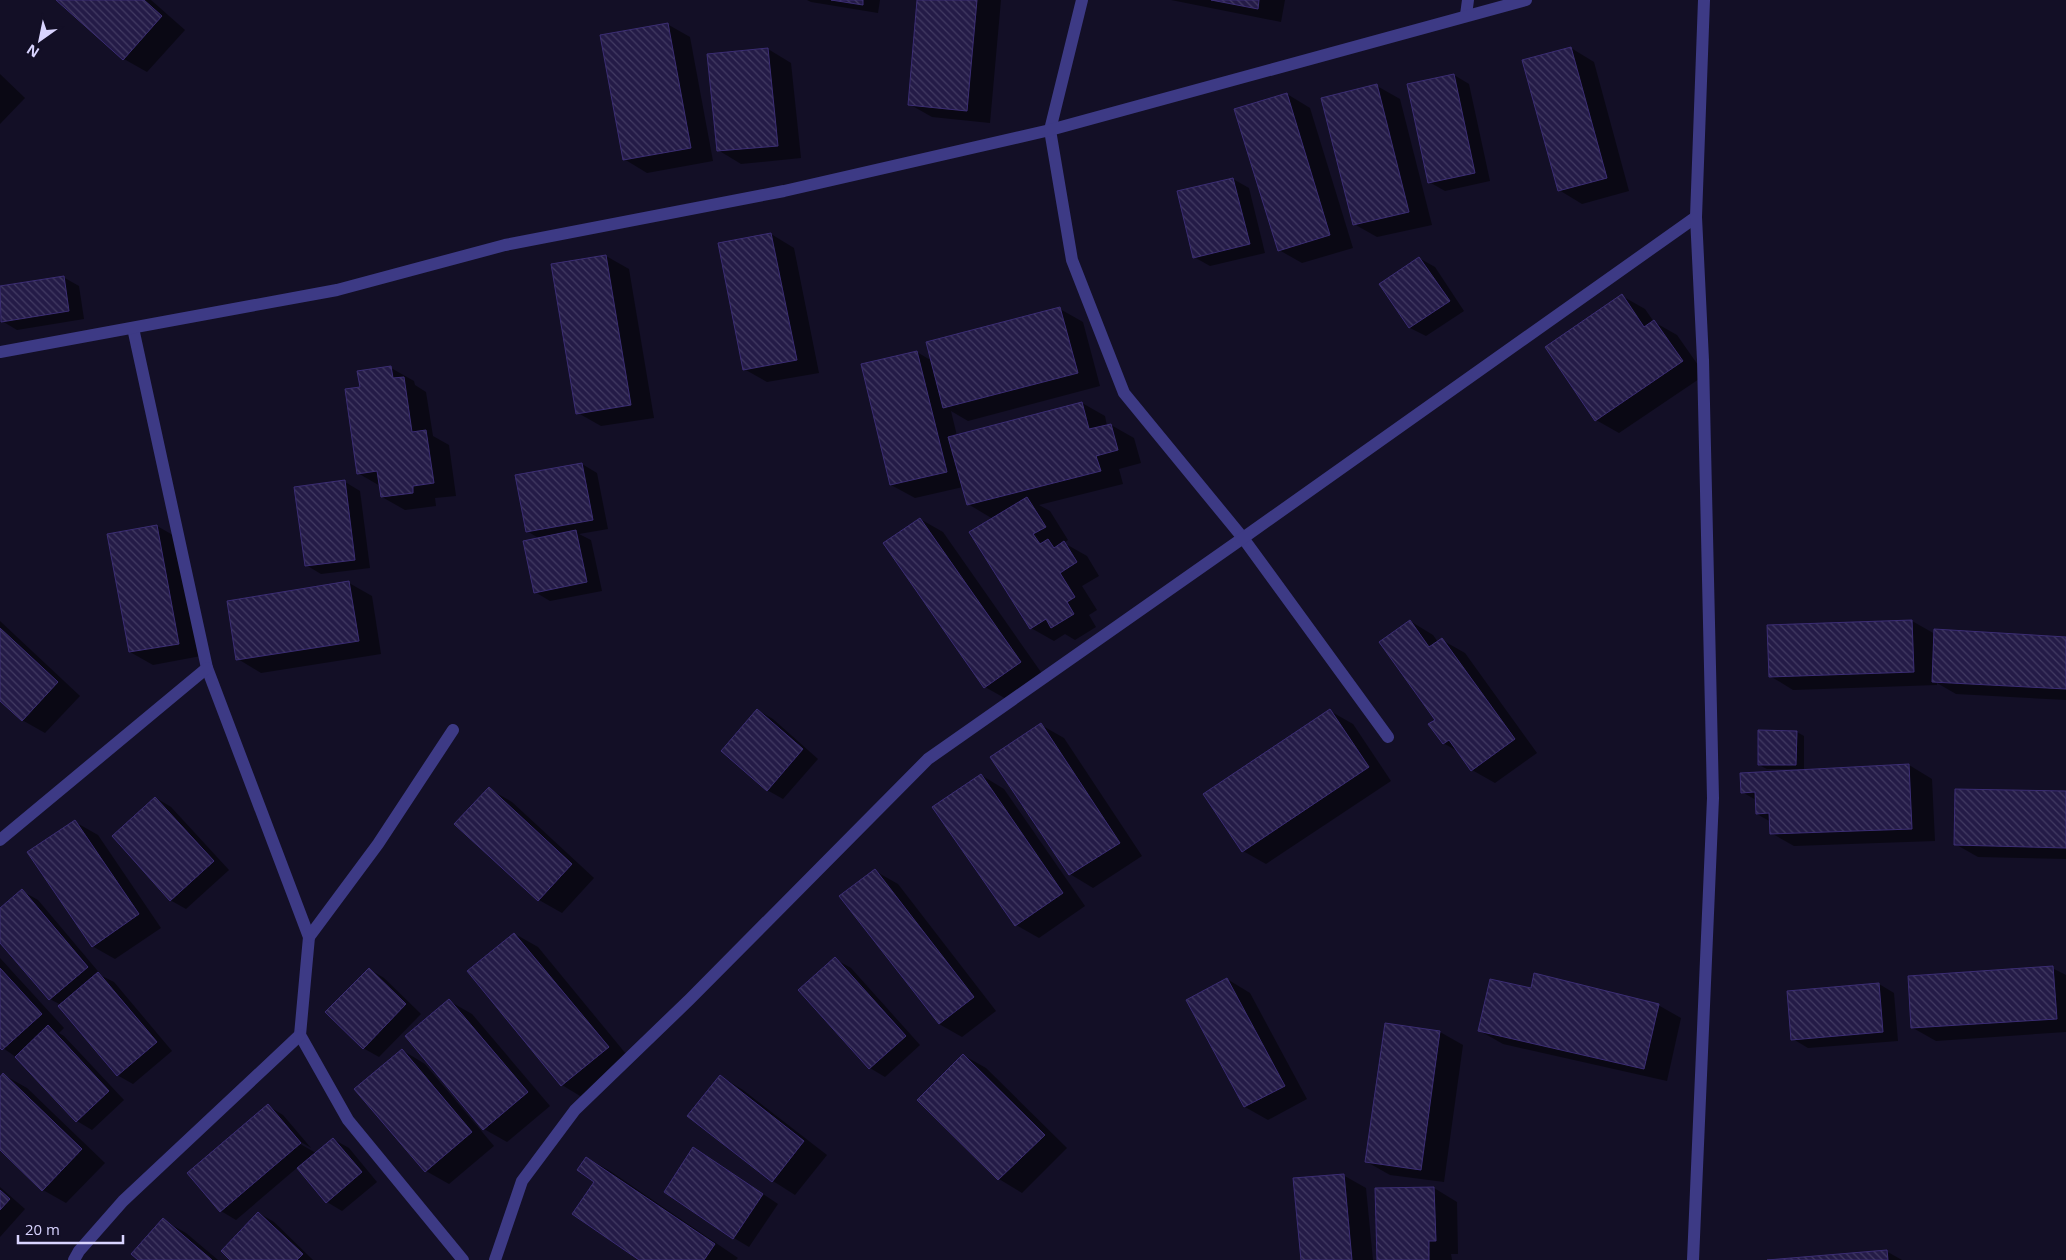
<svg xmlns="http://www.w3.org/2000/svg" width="2066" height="1260" font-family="'Open Sans',sans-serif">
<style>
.shadow{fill:#0007}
.building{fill:url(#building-back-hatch);stroke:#3b2d73}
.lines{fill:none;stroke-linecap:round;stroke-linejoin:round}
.street{stroke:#3d3a85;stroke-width:12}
</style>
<defs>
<pattern id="building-back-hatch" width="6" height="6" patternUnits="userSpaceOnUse" patternTransform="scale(1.25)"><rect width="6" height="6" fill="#241b47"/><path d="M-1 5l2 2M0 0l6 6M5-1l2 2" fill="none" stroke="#433b63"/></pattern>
</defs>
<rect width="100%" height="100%" fill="#130f26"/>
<g class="shadow">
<polygon points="58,0 151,0 185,30 147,72 124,59"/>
<polygon points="807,0 880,0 878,13 811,2"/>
<polygon points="918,0 1001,0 990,123 932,117 909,104"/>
<polygon points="1171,0 1285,0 1281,22"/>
<polygon points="667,24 690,37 713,161 647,173 624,159"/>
<polygon points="1571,48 1594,62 1629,191 1582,204 1559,190"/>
<polygon points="768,49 791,63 801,158 741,164 718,150 708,55"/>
<polygon points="0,74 25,98 0,124"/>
<polygon points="1454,75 1469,84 1490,181 1445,191 1429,182"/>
<polygon points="1377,86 1400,99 1432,225 1377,237 1354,224"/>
<polygon points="1287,94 1310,108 1353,248 1302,263 1279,250"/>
<polygon points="1233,179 1249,188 1265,253 1210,266 1194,257"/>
<polygon points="771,234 794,248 819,373 767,382 744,369"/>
<polygon points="606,256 629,269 654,418 601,426 578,413"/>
<polygon points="1419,258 1435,267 1464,311 1426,336 1410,328 1381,284"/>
<polygon points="63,277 79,286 84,319 17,330 2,321 0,287"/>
<polygon points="1622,296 1645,309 1654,322 1677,335 1705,375 1619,433 1596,420"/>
<polygon points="1060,309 1083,322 1100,386 968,421 951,411 957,436 1082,403 1105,416 1107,426 1111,425 1134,438 1141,463 1119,469 1123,484 1039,505 1050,511 1068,540 1064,543 1087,556 1099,576 1082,586 1097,610 1089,615 1096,627 1075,640 1065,634 1054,641 1031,628 993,519 968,504 963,487 915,498 891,485 917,352 932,361"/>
<polygon points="391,368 414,381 415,385 426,392 433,436 449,445 456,496 435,498 436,506 405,510 382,497 380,486 358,473 361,388"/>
<polygon points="582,464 597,473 608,529 579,534 591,540 602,591 550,601 535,592 540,539 527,531"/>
<polygon points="345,482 360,491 370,568 321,574 306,565"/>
<polygon points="920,519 943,532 1043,675 1008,700 985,687"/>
<polygon points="157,526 180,539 201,656 153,665 130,652"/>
<polygon points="349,583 372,596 381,654 261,673 238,659"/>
<polygon points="0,621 80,696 45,733 22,720 0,699"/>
<polygon points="1410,621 1433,635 1438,642 1442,640 1465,653 1537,753 1495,783 1472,770 1459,752 1443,743"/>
<polygon points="1912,621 1935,634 2066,638 2066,700 1956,694 1937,683 1937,685 1793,690 1770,676 1768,626"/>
<polygon points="757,710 773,719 818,759 783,799 767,790"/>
<polygon points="1330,711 1353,724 1391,781 1266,864 1243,851"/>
<polygon points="1041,725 1064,738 1142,856 1093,888 1070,874 992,757"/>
<polygon points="1797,732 1804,736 1804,771 1909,765 1932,779 1935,841 1794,846 1771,833 1771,822 1757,814 1756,800 1742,792 1801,771 1801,769 1767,769 1759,765"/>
<polygon points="981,775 1004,789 1085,906 1039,938 1016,925"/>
<polygon points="489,789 512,802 594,878 562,913 539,900"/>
<polygon points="2066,793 2066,859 1978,857 1955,844"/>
<polygon points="156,798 171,807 229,870 186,909 170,900"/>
<polygon points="75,822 98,835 161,928 115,959 92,946"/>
<polygon points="875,871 898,884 996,1011 962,1037 939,1024"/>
<polygon points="22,891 38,900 102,976 114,982 172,1051 133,1084 117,1075 61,1005 50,999 0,941 0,910"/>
<polygon points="515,934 538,947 631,1060 585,1099 562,1085"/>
<polygon points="0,958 64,1028 59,1033 64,1036 124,1100 92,1130 77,1121 16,1057 0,1046"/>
<polygon points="835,959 851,968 920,1045 885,1077 870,1068"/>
<polygon points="2052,968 2066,975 2066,1032 1936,1041 1913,1028"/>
<polygon points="369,969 384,978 421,1014 379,1057 363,1048"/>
<polygon points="1227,979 1250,993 1307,1099 1268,1120 1245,1107"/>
<polygon points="1879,984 1894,993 1898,1041 1808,1048 1793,1039"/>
<polygon points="1532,990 1658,1005 1681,1018 1667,1081 1503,1044 1480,1031"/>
<polygon points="449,1001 472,1014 550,1106 507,1142 484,1129"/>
<polygon points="1386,1024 1440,1032 1463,1045 1444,1182 1390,1175 1367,1162"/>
<polygon points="402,1050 425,1064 494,1146 449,1184 426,1171"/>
<polygon points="963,1055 986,1068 1067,1148 1022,1193 999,1179 919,1100"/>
<polygon points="4,1075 27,1088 105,1163 66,1203 43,1190 0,1148 0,1078"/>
<polygon points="720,1076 743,1090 827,1155 795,1195 773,1181 689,1116"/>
<polygon points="268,1106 283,1115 311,1148 296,1139 295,1141 316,1153 333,1139 349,1148 377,1182 342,1211 327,1202 298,1167 236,1220 221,1211"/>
<polygon points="587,1158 610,1171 738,1258 736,1260 642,1260 596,1182"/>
<polygon points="709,1158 778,1204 749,1247 734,1238"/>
<polygon points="1343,1175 1366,1188 1373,1260 1302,1260"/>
<polygon points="0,1187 25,1209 0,1237"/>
<polygon points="1434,1188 1457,1202 1458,1254 1451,1254 1452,1260 1378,1260"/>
<polygon points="259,1213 274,1222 313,1260 232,1260"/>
<polygon points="163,1220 186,1233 218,1260 140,1260"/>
<polygon points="1886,1251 1902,1260 1782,1260"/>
</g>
<g class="building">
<polygon points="56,0 144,0 162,16 123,60"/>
<polygon points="831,0 863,0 863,5"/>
<polygon points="917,0 977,0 967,111 908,105"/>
<polygon points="1211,0 1259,0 1258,9"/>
<polygon points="668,23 691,148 623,160 600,35"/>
<polygon points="1571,47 1607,178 1558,191 1522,60"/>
<polygon points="768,48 778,146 717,151 707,54"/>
<polygon points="1454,74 1475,173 1428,183 1407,84"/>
<polygon points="1377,84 1409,212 1353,225 1321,98"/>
<polygon points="1287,93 1330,235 1278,251 1234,109"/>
<polygon points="1233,178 1250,244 1193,258 1177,191"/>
<polygon points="771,233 797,360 743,370 718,243"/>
<polygon points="606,255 631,405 576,414 551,264"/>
<polygon points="1419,257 1450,301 1409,328 1379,284"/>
<polygon points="64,276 69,311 1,322 0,286"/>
<polygon points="1622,294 1644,327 1654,320 1683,361 1595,421 1545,347"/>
<polygon points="1060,307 1078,373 943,408 926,342"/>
<polygon points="917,351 947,472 890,485 861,364"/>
<polygon points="391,366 393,378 404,377 412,432 426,430 434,483 413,486 413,493 381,497 377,471 357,474 345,389 360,387 357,371"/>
<polygon points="1082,402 1089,429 1111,424 1118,450 1096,456 1101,471 967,505 948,437"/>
<polygon points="582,463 593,520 526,532 515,475"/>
<polygon points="345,480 355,560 305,566 294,487"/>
<polygon points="1027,497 1046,527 1033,534 1040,544 1048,539 1054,548 1064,541 1077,562 1060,573 1075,597 1067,602 1074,614 1051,628 1046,619 1030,629 969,532"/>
<polygon points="920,518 1021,662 984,688 883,543"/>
<polygon points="157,525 179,644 129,652 107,534"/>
<polygon points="576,530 587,582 534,593 523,541"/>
<polygon points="349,581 359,641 236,660 227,601"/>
<polygon points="1410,620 1429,647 1442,638 1515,739 1471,771 1449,740 1443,744 1428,724 1435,720 1379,642"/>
<polygon points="1912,620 1914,672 1769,677 1767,625"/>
<polygon points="0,628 58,682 22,721 0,701"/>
<polygon points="1934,629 2066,637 2066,689 1932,682"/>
<polygon points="757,709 803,749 767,791 721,751"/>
<polygon points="1330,709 1369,767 1242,852 1203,794"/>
<polygon points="1041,723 1120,843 1069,875 990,757"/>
<polygon points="1758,730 1797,731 1796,765 1758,765"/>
<polygon points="1909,764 1912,829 1770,834 1769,813 1756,814 1755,792 1741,793 1740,773"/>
<polygon points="981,774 1063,893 1015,926 932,807"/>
<polygon points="489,787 572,864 538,901 454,824"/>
<polygon points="1955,789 2066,791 2066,848 1954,845"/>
<polygon points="155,797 214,861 170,901 112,836"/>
<polygon points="75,820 139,914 92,947 27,852"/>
<polygon points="875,869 974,997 939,1024 839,896"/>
<polygon points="22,889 88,967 49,1000 0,943 0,908"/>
<polygon points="514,933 609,1047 561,1086 467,971"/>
<polygon points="835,957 906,1036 869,1069 798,990"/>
<polygon points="2053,966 2057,1019 1911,1028 1908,976"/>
<polygon points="0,968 42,1014 2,1050 0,1048"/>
<polygon points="369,968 406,1004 363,1049 325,1012"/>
<polygon points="98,972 157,1042 117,1076 58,1006"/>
<polygon points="1534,973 1659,1004 1644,1069 1478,1031 1490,979 1531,988"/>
<polygon points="1227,978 1285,1086 1244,1107 1186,1000"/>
<polygon points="1879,983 1883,1032 1791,1040 1787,991"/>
<polygon points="449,999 528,1092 483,1130 405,1036"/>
<polygon points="1385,1023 1440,1031 1421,1170 1365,1162"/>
<polygon points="48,1025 109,1091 76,1122 15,1057"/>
<polygon points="402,1049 472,1132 425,1172 354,1089"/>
<polygon points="963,1054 1045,1135 998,1180 917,1100"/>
<polygon points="3,1073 82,1149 42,1191 0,1150 0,1077"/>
<polygon points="720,1075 804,1141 772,1182 687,1116"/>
<polygon points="268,1104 301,1143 220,1212 187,1173"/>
<polygon points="333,1138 362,1172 326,1203 297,1168"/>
<polygon points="693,1147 763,1194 733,1239 664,1192"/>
<polygon points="586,1157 715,1244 704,1260 639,1260 572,1214 594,1182 577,1170"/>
<polygon points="1344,1174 1352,1260 1301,1260 1293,1178"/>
<polygon points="1434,1187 1436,1241 1429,1241 1429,1260 1377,1260 1375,1188"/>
<polygon points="0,1190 10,1199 0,1210"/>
<polygon points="258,1212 303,1254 297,1260 230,1260 221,1251"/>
<polygon points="163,1218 212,1260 138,1260 131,1254"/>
<polygon points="1887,1250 1888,1260 1767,1260"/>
</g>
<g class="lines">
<g class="street">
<polyline points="1082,0 1050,130 1072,260 1124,393 1243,538 1388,737"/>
<polyline points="1466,15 1468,0"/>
<polyline points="133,328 207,668 309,937 300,1035 348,1120 463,1260"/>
<polyline points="0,352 337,290 505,245 784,191 1050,130 1526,0"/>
<polyline points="0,840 207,668"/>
<polyline points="309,937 378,844 453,730"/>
<polyline points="74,1260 79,1251 123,1201 300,1035"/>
<polyline points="495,1260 522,1181 575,1110 690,999 928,759 1243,538 1696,217"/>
<polyline points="1693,1260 1713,798 1703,360 1696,217 1704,0"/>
</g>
</g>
<g transform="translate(40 40) rotate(213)" stroke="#130f26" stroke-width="4" paint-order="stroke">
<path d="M0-4L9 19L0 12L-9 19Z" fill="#d9d4ff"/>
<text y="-8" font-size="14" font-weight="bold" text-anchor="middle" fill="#d9d4ff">N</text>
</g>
<path d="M18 1235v8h105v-8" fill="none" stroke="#d9d4ff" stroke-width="2.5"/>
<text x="25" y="1235" font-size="15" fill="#d9d4ff" stroke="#130f26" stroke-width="4" paint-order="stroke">20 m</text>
</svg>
